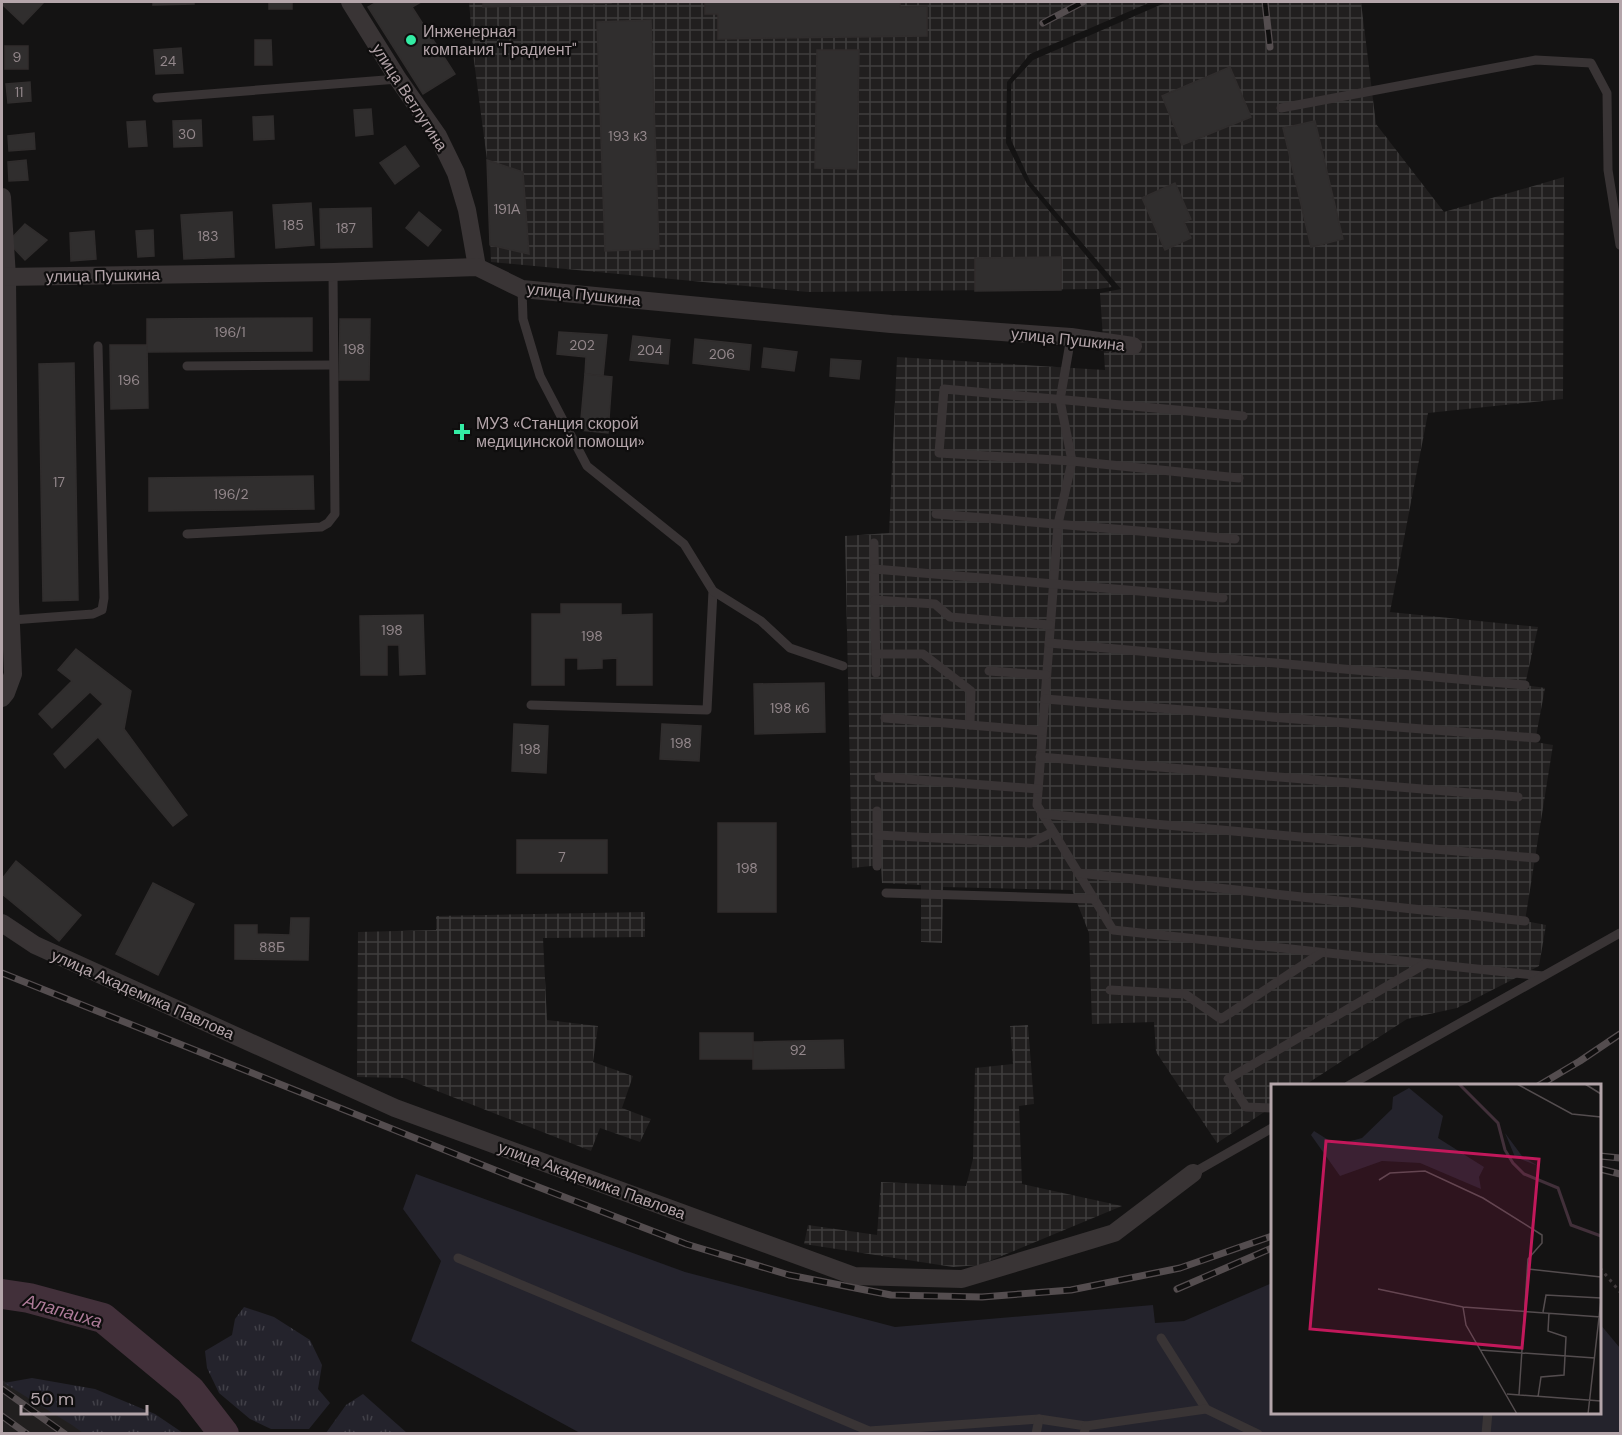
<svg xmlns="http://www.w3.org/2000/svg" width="1622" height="1435" font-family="'DM Sans',sans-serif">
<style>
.built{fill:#211f1f}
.industrial{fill:url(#industrial-grid)}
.grass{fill:url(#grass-tufts)}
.garden{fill:#24232c}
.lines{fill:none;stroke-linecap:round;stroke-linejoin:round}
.river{stroke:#42303a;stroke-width:30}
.building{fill:#302e2e;stroke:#302d2d;stroke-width:1.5}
.path{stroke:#403a3c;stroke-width:3;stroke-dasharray:3 4.5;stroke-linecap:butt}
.lane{stroke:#393435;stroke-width:9}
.street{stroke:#393435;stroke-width:18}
.rail-casing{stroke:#544d4f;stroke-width:7}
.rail{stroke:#0f0e0e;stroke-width:4.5;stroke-dasharray:14;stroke-linecap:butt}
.poi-dot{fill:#33eca4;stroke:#0f0e0e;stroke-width:2}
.labels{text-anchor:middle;stroke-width:4.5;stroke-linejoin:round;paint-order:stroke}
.number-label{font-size:14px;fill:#93878b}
.poi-label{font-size:16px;fill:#b4a5aa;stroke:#0f0e0e;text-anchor:start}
.street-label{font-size:16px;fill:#b4a5aa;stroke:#0f0e0e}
.water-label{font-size:18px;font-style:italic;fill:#af7c9a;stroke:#0f0e0e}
.inset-river{fill:none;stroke:#42303a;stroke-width:3}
.inset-road{fill:none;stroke:#544d4f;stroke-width:1.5}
.view{fill:#c2185b;fill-opacity:0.15;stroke:#c2185b;stroke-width:3}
.inset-edge{fill:none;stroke:#b4a5aa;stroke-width:3}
</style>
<defs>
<pattern id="industrial-grid" width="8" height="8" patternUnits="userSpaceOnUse" patternTransform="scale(1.5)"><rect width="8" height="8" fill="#211f1f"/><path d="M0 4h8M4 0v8" fill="none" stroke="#3f3d3d"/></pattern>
<pattern id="grass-tufts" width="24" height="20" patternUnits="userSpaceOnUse" patternTransform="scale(1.5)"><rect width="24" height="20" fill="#24232c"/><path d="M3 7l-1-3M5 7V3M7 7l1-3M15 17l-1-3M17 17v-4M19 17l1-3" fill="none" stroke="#414048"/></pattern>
</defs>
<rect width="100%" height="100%" fill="#141313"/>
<polygon class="built" points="2,1380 56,1410 84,1433 2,1433"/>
<g class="industrial">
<polygon points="469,2 1151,2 1030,54 1007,82 1006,143 1027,184 1112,287 1098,289 808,292 491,262 487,160 474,61"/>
<polygon points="1167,2 1361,2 1376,124 1444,212 1564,177 1563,399 1428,413 1390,612 1538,627 1525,685 1545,688 1535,742 1553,745 1525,921 1546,925 1539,966 1457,1008 1407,1019 1305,1085 1272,1086 1272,1107 1217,1143 1156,1052 1154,1022 1092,1024 1089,933 1072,890 943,887 942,943 921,942 921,885 882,883 881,865 852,868 845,536 889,533 897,357 1105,370 1100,293 1121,289 1030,181 1011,140 1011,84 1033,60"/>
<polygon points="645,912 645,937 543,938 547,1020 598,1026 593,1062 633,1076 622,1108 651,1119 640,1142 600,1128 591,1151 404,1078 357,1077 358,932 436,930 436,916"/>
<polygon points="1028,1025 1034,1104 1019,1106 1022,1184 1122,1206 980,1265 953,1267 804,1244 808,1225 877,1235 881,1182 966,1186 973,1159 975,1068 1013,1064 1010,1026"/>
</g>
<g class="grass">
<polygon points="244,1307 274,1317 310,1340 322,1365 318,1389 330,1403 309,1429 271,1429 250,1419 219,1393 207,1368 205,1351 232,1335 235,1319"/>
<polygon points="32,1378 95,1389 155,1414 183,1433 83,1433 72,1425 4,1383"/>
<polygon points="363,1394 407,1433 326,1433 346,1405"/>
</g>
<polygon class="garden" points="416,1174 685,1272 895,1327 1153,1305 1155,1323 1184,1321 1272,1283 1272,1412 1600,1412 1600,1324 1620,1348 1620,1433 580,1433 411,1341 441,1261 403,1209"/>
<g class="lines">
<polyline class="river" points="2,1294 29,1298 103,1318 190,1390 224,1434"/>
</g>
<g class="building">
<polygon points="3,2 44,2 23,24 2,4"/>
<polygon points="153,2 194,2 194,4 153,5"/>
<rect x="269" y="2" width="23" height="7"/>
<polygon points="377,2 421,2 412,7 455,74 423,94 368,7"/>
<polygon points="483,2 611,2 611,3 483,7"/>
<polygon points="705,2 900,2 900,7 927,6 927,36 718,39 718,14 705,14"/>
<polygon points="651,20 659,249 605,251 597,22"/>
<polygon points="255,40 271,40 272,65 255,65"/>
<rect x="5" y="46" width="23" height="23"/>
<polygon points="181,48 183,73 156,74 154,50"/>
<polygon points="817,50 859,50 857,169 815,168"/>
<polygon points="1230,67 1251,117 1182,145 1162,96"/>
<polygon points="30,82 31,101 8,103 6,84"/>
<polygon points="371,109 373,134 356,136 354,110"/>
<polygon points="273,116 274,139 254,140 253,117"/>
<polygon points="201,120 202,146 174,147 173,121"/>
<polygon points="145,121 147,146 129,147 127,122"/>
<polygon points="1315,121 1343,239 1311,247 1283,128"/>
<polygon points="34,133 35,149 9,151 8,136"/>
<polygon points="405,146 419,166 395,184 380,163"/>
<polygon points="26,160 28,180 9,181 8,162"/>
<polygon points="487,160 523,172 529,254 490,245"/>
<polygon points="1175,183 1191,219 1184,222 1191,238 1165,250 1142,198"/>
<polygon points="311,203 314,245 276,248 273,205"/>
<polygon points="371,208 372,247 321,248 320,209"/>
<polygon points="232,212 234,257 184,259 181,215"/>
<polygon points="419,212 441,230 428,246 406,228"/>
<polygon points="25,224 47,240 25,260 8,242"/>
<polygon points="153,230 154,256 138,257 136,231"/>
<polygon points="94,231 96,259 71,261 70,233"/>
<polygon points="1061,257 1061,290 975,291 975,258"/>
<polygon points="312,318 312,351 147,352 147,319"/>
<polygon points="340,319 370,319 369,380 339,380"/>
<polygon points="559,332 607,335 603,376 585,374 586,357 557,354"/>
<polygon points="633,336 670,340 668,364 630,360"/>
<polygon points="695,339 751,345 749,370 693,363"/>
<polygon points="110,345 147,345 148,408 111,409"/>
<polygon points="764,348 797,352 794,371 762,367"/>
<polygon points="831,359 861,361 859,379 830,376"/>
<polygon points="74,363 78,600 43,601 39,364"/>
<polygon points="585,374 612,377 608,433 580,430"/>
<polygon points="313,476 314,509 149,511 149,478"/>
<polygon points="561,604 621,604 621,615 652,614 652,685 617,685 617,658 602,659 602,668 578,669 578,658 564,658 564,685 532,685 532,614 561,614"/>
<polygon points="423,615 425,674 400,675 399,645 387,645 387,675 361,675 360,616"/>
<polygon points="76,649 131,691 124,729 187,815 173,826 98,737 65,768 54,754 103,704 90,692 52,728 39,714 72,681 58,670"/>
<polygon points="824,683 825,732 755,734 754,684"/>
<polygon points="514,724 548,726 546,773 512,771"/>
<polygon points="662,724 701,726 699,761 660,759"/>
<rect x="718" y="823" width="58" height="89"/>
<rect x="517" y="840" width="90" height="33"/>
<polygon points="16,861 81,915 59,941 2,894 2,879"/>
<polygon points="153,883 194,904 158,975 116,954"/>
<polygon points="291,918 309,918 308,960 235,959 235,925 257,925 257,934 290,935"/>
<rect x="700" y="1033" width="53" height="26"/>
<polygon points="843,1040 844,1068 753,1069 753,1042"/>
</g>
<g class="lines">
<polyline class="path" points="1600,1268 1620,1292"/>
<g class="lane">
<polyline points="157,98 398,79"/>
<polyline points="1281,108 1536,60 1591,63 1607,93 1608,170 1620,245"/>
<polyline points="522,289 523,319 540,376 587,466 684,544 713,591 707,710 531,705"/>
<polyline points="1071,337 1060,400 1072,461 1058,524 1037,805 1113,930 1543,976"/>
<polyline points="187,366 333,365"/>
<polyline points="1239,478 1072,461 939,453 944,389 1243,416"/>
<polyline points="936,514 1235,539"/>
<polyline points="187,534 321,527 328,523 335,514 333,272"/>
<polyline points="874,543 876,673"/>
<polyline points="874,569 1223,598"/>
<polyline points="713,591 761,621 790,648 843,666"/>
<polyline points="875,600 935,604 950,617 1050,625"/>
<polyline points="12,620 93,614 102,610 104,598 98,346"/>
<polyline points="1049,643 1525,685"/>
<polyline points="876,654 923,654 971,691 970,725"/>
<polyline points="989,671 1046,675"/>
<polyline points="1045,699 1536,738"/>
<polyline points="885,718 1042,731"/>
<polyline points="1040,757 1518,797"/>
<polyline points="879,777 1038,789"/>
<polyline points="877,811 877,866"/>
<polyline points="1042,814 1535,858"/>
<polyline points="877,835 1031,843 1053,832"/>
<polyline points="1078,873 1525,921"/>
<polyline points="886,893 1093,899"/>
<polyline points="1110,990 1185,994 1221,1019 1321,953"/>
<polyline points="1348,1086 1620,933"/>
<polyline points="1272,1108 1246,1107 1228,1079 1425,964"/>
<polyline points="1193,1173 1272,1128"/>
<polyline points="458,1258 869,1431 1039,1419 1086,1426"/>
<polyline points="1161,1338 1206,1409"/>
<polyline points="1036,1434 1039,1419"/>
<polyline points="1084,1434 1086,1426 1206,1409 1258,1434"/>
<polyline points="1486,1434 1488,1412"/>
</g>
<g class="street">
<polyline points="350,2 398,79 438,136 456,173 467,210 477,267"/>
<polyline points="2,197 7,277 10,601 13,674 6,693 2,698"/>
<polyline points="2,277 333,272 477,267 522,289 891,324 1071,337 1133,346"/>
<polyline points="2,923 35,945 395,1108 854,1276 962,1279 1114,1233 1193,1173"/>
</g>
<g class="rail-casing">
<g id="rail">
<polyline points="1265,2 1270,47"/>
<polyline points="1043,23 1083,2"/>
<polyline points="2,973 515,1178 686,1244 789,1275 891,1295 982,1297 1071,1290 1180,1268 1272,1236"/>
<polyline points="1538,1086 1580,1061 1620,1034"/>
<polyline points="1600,1156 1620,1158"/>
<polyline points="1600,1169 1620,1174"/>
<polyline points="1177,1289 1272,1248"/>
<polyline points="2,1389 65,1434"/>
<polyline points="2,1416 27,1434"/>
</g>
</g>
<use href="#rail" class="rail"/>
</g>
<g class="poi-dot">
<circle cx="411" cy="40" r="6"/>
<path d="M459 423h6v6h6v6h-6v6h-6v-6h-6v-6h6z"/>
</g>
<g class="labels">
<g class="number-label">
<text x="17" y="62">9</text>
<text x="168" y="66">24</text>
<text x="19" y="97">11</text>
<text x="187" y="139">30</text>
<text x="628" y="141">193 к3</text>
<text x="507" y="214">191А</text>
<text x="293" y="230">185</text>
<text x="346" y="233">187</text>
<text x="208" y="241">183</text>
<text x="230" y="337">196/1</text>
<text x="582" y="350">202</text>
<text x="354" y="354">198</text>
<text x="650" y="355">204</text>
<text x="722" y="359">206</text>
<text x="129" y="385">196</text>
<text x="59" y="487">17</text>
<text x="231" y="499">196/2</text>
<text x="392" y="635">198</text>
<text x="592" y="641">198</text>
<text x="790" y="713">198 к6</text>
<text x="681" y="748">198</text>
<text x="530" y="754">198</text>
<text x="562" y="862">7</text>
<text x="747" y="873">198</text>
<text x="272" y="952">88Б</text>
<text x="798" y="1055">92</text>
</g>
<g class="poi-label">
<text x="423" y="37">Инженерная<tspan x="423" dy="18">компания "Градиент"</tspan></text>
<text x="476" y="429">МУЗ «Станция скорой<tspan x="476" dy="18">медицинской помощи»</tspan></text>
</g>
<g class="street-label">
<text transform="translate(410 97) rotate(57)" y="6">улица Ветлугина</text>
<text transform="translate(103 275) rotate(-1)" y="6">улица Пушкина</text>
<text transform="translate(584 294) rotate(6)" y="6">улица Пушкина</text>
<text transform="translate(1068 339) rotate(6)" y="6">улица Пушкина</text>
<text transform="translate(143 994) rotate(24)" y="6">улица Академика Павлова</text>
<text transform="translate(592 1180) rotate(20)" y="6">улица Академика Павлова</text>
</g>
<g class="water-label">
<text transform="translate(63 1311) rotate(16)" y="6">Алапаиха</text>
</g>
</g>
<g transform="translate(1271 1084)">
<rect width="330" height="330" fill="#141313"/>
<path d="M234 49 251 72 267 82 244 73Z" fill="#24232c"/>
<path d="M138 4 172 32 167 54 213 83 208 93 210 105 149 79 111 77 69 92 40 51 43 47 59 57 76 58 91 54 121 25 122 13Z" fill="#24232c"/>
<path class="inset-river" d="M188 0 227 39 234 66 242 79 253 90 287 104 300 141 330 152"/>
<path class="inset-road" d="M246 0 301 30 330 33M314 0 330 10M108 96 119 89 154 87 212 114 271 151V159L257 175 248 311M257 185 330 193M107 205 192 223 330 233M192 223 195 241 246 330M272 228 275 211 330 214M209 266 324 274M236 310 330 317M267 313 270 293 293 291 295 253 277 247 278 229M317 330 330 216"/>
<path class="view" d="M55 57 268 75 251 264 39 245Z"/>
<rect width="330" height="330" class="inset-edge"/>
</g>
<rect width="1622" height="1435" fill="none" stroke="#b4a5aa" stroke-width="6"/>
<path d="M21 1405v9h126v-9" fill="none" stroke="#b4a5aa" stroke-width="3"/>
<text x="30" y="1405" font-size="18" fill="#b4a5aa" stroke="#0f0e0e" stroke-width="4.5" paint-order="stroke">50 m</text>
</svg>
